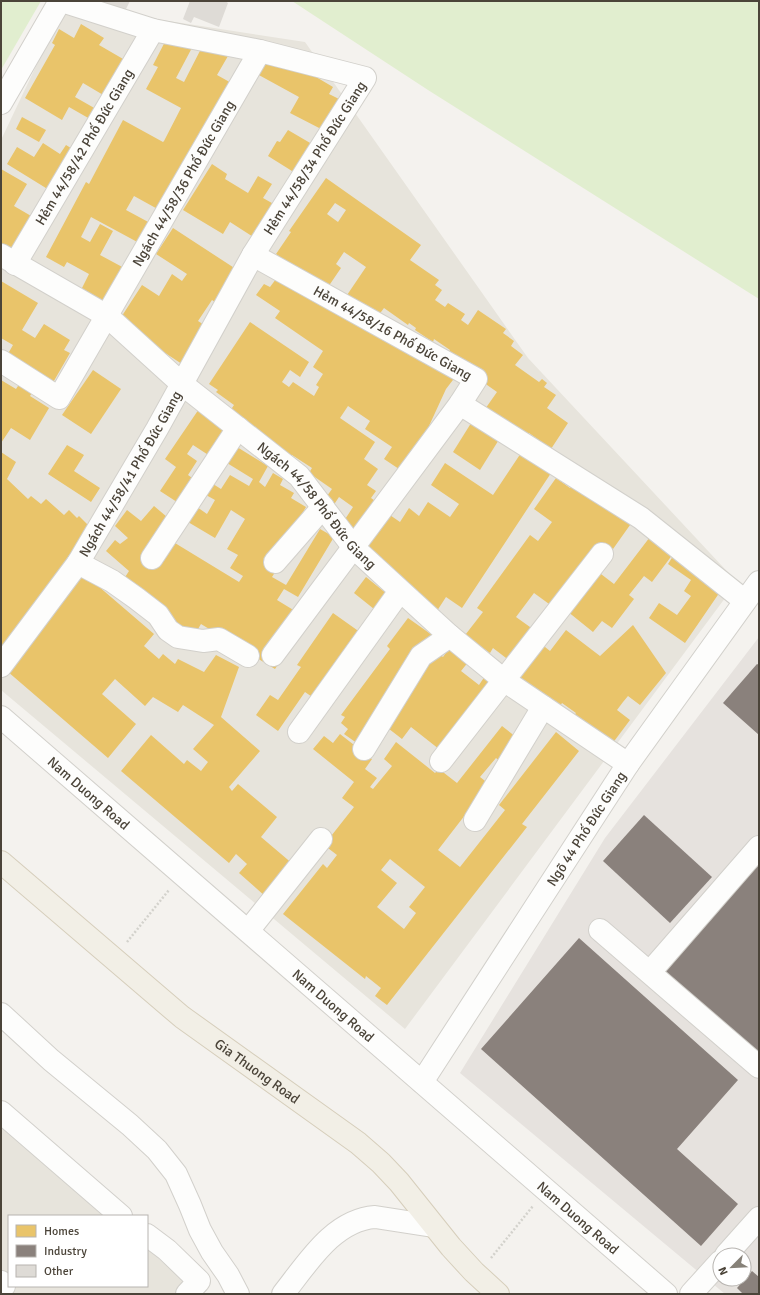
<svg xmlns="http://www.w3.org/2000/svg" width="760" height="1295" font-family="Signika,sans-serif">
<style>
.residential{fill:#e7e4dc}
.industrial{fill:#e6e2de;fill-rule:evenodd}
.green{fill:#e1eecf}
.homes{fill:#e9c46a;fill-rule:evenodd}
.industry{fill:#8a817c}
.building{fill:#dedbd6}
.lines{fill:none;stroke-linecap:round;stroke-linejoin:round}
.minor-casing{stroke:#d2d0cb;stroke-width:24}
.major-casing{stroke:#d6cebb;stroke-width:24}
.path{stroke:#d3d2cc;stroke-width:2.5;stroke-dasharray:2 2;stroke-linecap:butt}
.minor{stroke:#fdfdfc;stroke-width:22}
.major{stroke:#f2efe6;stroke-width:22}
.labels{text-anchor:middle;stroke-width:4;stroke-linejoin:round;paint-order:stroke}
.street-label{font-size:14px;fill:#4b4439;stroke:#fff}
</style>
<rect width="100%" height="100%" fill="#f4f2ee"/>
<g class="residential">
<polygon points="65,5 305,42 528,358 737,582 405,1029 1,690 1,140"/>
<polygon points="1,1116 124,1216 9,1216 9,1286 147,1286 147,1234 195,1282 185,1294 1,1294"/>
</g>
<path class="industrial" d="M759 637V1294H725L460 1073 605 838ZM720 1255H744V1279H720Z"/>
<g class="green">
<polygon points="1,1 41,1 1,70"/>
<polygon points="292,1 759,1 759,299 428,90"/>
</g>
<g class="homes">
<polygon points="81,24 104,38 99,45 130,63 110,99 83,83 75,97 103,113 97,123 69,107 62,120 25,98 55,45 52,43 59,29 74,38"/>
<polygon points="169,34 194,44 176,78 184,82 204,43 228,56 217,75 235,85 163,212 134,196 126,210 152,224 141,244 91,217 81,237 90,242 100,224 113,231 100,255 126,269 104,311 78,296 89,274 67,262 64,267 46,257 86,182 89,184 123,120 163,142 164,141 181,108 146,89 158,67 153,65"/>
<polygon points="267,54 311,74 333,87 329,94 339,99 323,130 290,113 299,97 257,74"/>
<polygon points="22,117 46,130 39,142 16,129"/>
<polygon points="288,130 317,147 300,176 268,156 277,141 280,142"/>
<polygon points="43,143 60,154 66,145 79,153 54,193 7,164 17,147 34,157"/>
<polygon points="212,164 227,174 225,179 248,193 258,176 272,184 263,198 279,207 258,240 230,222 223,234 183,210"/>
<polygon points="1,169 27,184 14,206 38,220 18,254 1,244"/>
<path d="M326 178 421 245 410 260 439 280 435 285 442 290 435 300 445 307 448 303 465 314 461 320 468 325 478 310 506 329 503 333 514 341 511 346 523 355 515 365 539 382 542 379 547 383 544 387 556 395 547 408 568 423 551 449 529 433 527 436 483 412 497 392 446 356 450 350 434 339 433 342 415 330 416 328 409 323 408 325 384 308 375 320 345 298 366 267 344 252 336 264 341 268 326 290 276 254 291 232 289 231ZM335 203 346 210 338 222 327 214Z"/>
<polygon points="173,228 242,273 221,306 212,300 198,321 209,328 185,366 118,322 142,285 159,296 172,274 182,281 187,274 156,254"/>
<polygon points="276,279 456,376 446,389 429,426 437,431 405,473 384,459 392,447 365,429 370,421 348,406 340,418 375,442 364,459 378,469 367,485 376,491 371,498 381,505 358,540 340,527 353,507 339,497 331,509 322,503 332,489 309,473 312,468 292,455 287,462 226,417 234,405 216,392 218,390 209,384 250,322 309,362 300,377 290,370 282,382 289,387 293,382 314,396 319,387 316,385 323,374 313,367 323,351 275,318 280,311 256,295 264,284 270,287"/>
<polygon points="1,281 38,303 22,330 35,338 44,324 70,340 64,350 70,353 51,386 5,359 13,345 1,338"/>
<polygon points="93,370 121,389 91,434 62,415"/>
<polygon points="1,380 16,389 20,383 33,391 30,396 49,408 30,440 11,428 1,443"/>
<polygon points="201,406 233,428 213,458 193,445 187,454 197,461 188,475 195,480 180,504 160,491 176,467 165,459"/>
<polygon points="473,420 500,438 480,470 453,452"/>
<polygon points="67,445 84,455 74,471 100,488 91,502 48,474"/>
<polygon points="237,447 268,466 259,482 265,487 273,473 283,479 280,485 294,493 291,498 306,507 271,566 277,569 272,577 286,585 320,529 334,537 298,597 284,589 277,600 295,611 279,663 275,669 201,624 195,634 183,636 120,585 129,571 106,551 115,540 120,544 128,538 115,526 127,510 141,521 154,506 173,522 170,540 239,582 243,576 230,568 238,555 227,549 245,519 231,510 215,538 188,522 197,507 207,514 215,500 206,495 213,484 221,489 230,475 249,486 253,479 227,463"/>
<polygon points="523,450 553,470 462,608 446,597 435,614 423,606 427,600 373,563 360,548 384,511 400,522 409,508 419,516 428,502 450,517 459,504 431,485 445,463 493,495"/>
<polygon points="1,452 16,462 7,479 28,499 31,496 41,504 46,499 64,515 69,510 77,518 79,516 95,532 71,570 1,647"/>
<polygon points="556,478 570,488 573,484 635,518 613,549 607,545 556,609 534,593 516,617 537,632 514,664 493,648 490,653 473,641 470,645 462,639 483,612 477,608 530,535 538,541 552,522 534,509"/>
<polygon points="653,533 676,550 652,582 644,576 629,595 634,599 612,628 602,621 593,632 567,611 597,571 614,584"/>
<polygon points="675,553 724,586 685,643 649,618 659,603 677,615 691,596 684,591 691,580 668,564"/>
<polygon points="83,573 154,634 144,646 159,659 163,654 175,664 178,659 204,672 216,655 239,667 221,717 260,751 229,787 232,791 238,784 277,817 261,837 294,865 266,897 239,873 247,864 236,854 229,863 121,771 151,735 184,764 187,760 201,771 208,762 193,749 214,725 183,705 178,712 153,697 145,706 115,679 102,694 136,724 108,758 7,671 38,635 33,630"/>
<polygon points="366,577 392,598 379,613 354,593"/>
<polygon points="333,613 364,635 318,701 305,692 278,731 256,715 270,695 278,700 301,667 297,665"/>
<polygon points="408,618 432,635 410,664 361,746 344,734 348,729 341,723 345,717 341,715 390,649 387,646"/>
<polygon points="633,625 666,673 640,705 628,696 623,702 617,710 630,720 609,748 571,719 576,713 562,703 557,711 514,679 540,643 550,651 566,630 600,656"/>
<polygon points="451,646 469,661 461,671 479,685 485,676 497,685 444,753 411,727 402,739 384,725 434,650 443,657"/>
<path d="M502 726 521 741 503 764 496 758 480 777 489 784 438 850 460 867 505 810 499 805 556 732 579 751 522 824 527 827 387 1005 375 996 381 988 366 976 365 979 283 914 323 864 327 868 337 855 324 845 354 807 342 798 354 782 313 749 324 736 333 743 340 734 372 759 365 769 377 778 370 787 373 789 392 766 384 759 396 742 435 773 439 769 457 783ZM390 859 425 887 409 907 416 913 404 929 377 907 397 883 381 870Z"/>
</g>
<g class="industry">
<polygon points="757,664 759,665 759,735 723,703"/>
<polygon points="644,815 712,877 670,923 603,861"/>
<polygon points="759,856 759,1062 658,973"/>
<polygon points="579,938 738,1080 677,1149 738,1204 701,1246 481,1049"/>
<polygon points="752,1271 759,1277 759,1294 743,1294 737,1288"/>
</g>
<g class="building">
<polygon points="101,1 130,1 124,13"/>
<polygon points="190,1 225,1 228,3 219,27 194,17 191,23 183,19"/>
</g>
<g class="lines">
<g class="minor-casing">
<g id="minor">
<polyline points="1,103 60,1"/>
<path id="s1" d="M1 255 107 316 182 384 299 476 354 548 450 636 505 681 628 764"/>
<path id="s2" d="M253 255 476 379 460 404 273 655"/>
<path id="s3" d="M15 264 153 30"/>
<path id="s4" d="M1 361 59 398 260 51"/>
<polyline points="460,404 641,518 745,601"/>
<polyline points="152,558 238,428"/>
<polyline points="275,562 323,507"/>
<polyline points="78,563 112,581 136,598 158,615 168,630 178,637 203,641 219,639 248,656"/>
<path id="s5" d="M1 666 78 563 157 429 253 255 365 78 260 51 153 30 62 1"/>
<path id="s6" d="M1 717 666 1294"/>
<polyline points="299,732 400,591"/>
<polyline points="364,749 421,656 450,636"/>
<polyline points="441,761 602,554"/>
<polyline points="475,820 543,707"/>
<polyline points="600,930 759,1067"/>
<polyline points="248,931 321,839"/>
<polyline points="650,972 759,847"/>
<polyline points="1,1014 51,1060 130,1125 157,1150 176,1174 190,1205 200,1230 212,1252 228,1275 238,1294"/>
<path id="s7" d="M422 1082 628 764 759 582"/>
<polyline points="1,1112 121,1216"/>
<polyline points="147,1235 167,1250 199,1281 187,1294"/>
<polyline points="726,1255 759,1218"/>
<polyline points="1,1282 4,1286"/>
<path d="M283 1294C307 1264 333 1220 375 1217L433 1226"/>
<polyline points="691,1294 720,1262"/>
</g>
</g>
<g class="major-casing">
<g id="major">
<path id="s8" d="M1 862 182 1017 358 1143 381 1163 399 1182 451 1247 474 1272 498 1294"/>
</g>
</g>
<g class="path">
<polyline points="127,942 169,890"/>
<polyline points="491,1258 533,1206"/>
</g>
<use href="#minor" class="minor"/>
<use href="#major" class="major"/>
</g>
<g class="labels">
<g class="street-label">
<text dy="5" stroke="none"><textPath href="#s3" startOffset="136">Hẻm 44/58/42 Phố Đức Giang</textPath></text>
<text dy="5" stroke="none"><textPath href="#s5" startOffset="598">Hẻm 44/58/34 Phố Đức Giang</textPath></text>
<text dy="5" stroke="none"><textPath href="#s4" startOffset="317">Ngách 44/58/36 Phố Đức Giang</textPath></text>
<text dy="5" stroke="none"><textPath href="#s2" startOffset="160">Hẻm 44/58/16 Phố Đức Giang</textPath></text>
<text dy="5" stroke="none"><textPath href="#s5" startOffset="232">Ngách 44/58/41 Phố Đức Giang</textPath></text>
<text dy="5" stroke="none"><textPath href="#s1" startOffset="406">Ngách 44/58 Phố Đức Giang</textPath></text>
<text dy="5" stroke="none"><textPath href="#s6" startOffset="116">Nam Duong Road</textPath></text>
<text dy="5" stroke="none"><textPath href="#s7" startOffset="302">Ngõ 44 Phố Đức Giang</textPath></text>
<text dy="5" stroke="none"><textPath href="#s6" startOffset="440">Nam Duong Road</textPath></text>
<text dy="5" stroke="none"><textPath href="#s8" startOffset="331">Gia Thuong Road</textPath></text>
<text dy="5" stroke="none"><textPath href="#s6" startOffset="764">Nam Duong Road</textPath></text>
</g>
</g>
<rect width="760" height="1295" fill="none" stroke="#4b4439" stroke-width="4"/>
<rect x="8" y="1215" width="140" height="72" fill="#ffffff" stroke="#b7b4b0"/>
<rect x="16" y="1225" width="20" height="12" fill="#e9c46a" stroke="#b7b4b0"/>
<text x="44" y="1235" font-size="12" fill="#4b4439">Homes</text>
<rect x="16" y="1245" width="20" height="12" fill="#8a817c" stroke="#b7b4b0"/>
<text x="44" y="1255" font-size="12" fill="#4b4439">Industry</text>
<rect x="16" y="1265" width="20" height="12" fill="#dedbd6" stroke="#b7b4b0"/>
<text x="44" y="1275" font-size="12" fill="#4b4439">Other</text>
<g transform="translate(732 1267) rotate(246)"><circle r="19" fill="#ffffff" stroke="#b7b4b0"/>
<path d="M0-3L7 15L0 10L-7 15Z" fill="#868178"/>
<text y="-6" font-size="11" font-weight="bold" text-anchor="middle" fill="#4b4439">N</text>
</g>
</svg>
